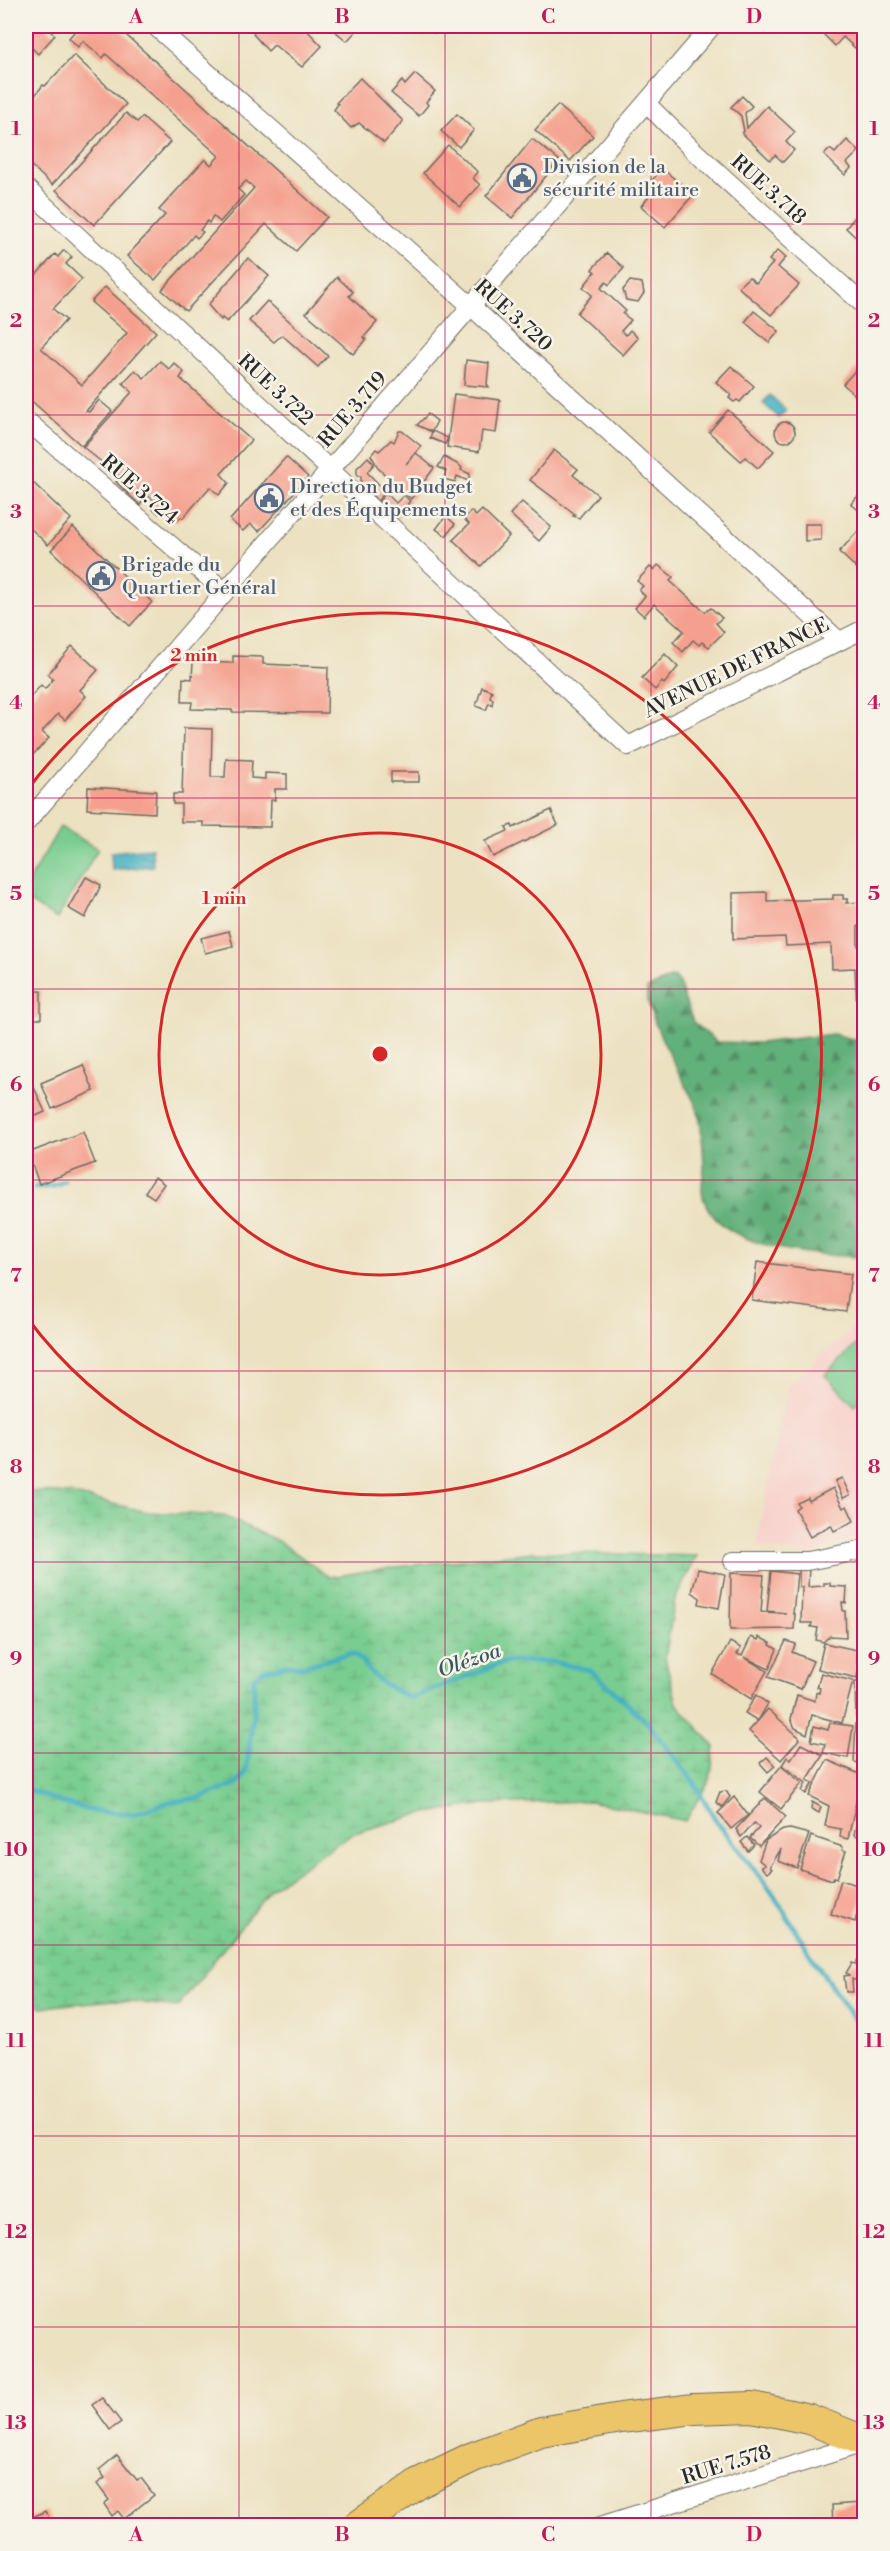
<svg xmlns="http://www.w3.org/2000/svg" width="890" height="2551" font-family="'Libre Bodoni',serif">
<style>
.built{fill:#f7d0ca}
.forest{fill:url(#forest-firs);stroke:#466e52;stroke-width:1.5}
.wetland{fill:url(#wetland-marsh);stroke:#527c5e;stroke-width:1.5}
.pitch{fill:#79cd90;stroke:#527c5e;stroke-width:1.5}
.water{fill:url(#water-ripples);stroke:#386e76;stroke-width:1.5}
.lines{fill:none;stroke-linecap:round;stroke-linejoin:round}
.stream{stroke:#44b1c2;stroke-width:5}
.building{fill:#f5a08e}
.minor-casing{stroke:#6f6b60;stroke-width:20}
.primary-casing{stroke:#6f6b60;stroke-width:32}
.minor{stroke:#fff;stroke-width:18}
.primary{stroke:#edc569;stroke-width:30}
.grid{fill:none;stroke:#c2185b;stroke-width:1.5;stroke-opacity:0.55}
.ring{fill:none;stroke:#d62828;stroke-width:3}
.labels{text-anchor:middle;stroke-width:5;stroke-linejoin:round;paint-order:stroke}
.service-label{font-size:20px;fill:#4e5e75;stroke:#f7f3e8;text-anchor:start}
.street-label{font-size:20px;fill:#2b2b2b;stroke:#f7f3e8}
.water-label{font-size:21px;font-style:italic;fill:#345a60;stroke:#f7f3e8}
.centre{fill:#d62828;stroke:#f7f3e8;stroke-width:3}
.ring-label{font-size:18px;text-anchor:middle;font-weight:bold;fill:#d62828;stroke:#f7f3e8;stroke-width:5;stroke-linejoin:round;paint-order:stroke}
.neatline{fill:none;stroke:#c2185b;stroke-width:2}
.grid-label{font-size:20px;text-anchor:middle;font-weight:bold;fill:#c2185b}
</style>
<defs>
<pattern id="forest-firs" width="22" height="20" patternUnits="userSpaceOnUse" patternTransform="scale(1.5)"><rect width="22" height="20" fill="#62b07a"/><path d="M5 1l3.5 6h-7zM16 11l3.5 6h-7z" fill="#518f64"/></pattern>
<pattern id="wetland-marsh" width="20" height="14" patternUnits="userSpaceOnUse" patternTransform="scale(1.5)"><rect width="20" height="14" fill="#79cd90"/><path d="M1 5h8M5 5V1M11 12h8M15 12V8" fill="none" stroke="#69b07c"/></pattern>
<pattern id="water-ripples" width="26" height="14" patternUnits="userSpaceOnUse" patternTransform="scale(1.5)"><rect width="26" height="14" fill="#44b1c2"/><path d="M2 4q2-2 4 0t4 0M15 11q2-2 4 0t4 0" fill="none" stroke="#39909e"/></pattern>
</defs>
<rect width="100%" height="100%" fill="#f7f3e8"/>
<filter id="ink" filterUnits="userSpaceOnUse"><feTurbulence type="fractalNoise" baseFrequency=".0167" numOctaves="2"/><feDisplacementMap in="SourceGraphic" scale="12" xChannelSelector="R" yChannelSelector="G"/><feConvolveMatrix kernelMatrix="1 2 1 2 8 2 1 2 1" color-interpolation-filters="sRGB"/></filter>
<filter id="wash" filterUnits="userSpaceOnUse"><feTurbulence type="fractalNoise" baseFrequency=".008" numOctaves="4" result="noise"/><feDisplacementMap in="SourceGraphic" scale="24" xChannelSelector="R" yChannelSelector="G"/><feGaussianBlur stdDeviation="1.35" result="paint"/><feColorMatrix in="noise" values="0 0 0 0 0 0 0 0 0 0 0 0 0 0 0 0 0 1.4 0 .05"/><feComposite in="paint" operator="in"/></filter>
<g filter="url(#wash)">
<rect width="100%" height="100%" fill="#ece1c1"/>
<polygon class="built" points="864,1318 864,1533 810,1555 756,1546 788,1385"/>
<path class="forest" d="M673 977 678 981 693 1022 717 1042 759 1043 833 1034 864 1042V1257C818 1256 712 1250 702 1192 701 1183 704 1174 704 1165 703 1150 702 1119 696 1106 683 1078 645 1016 647 989Z"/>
<polygon class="wetland" points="26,1491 70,1494 147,1512 224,1516 280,1542 329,1577 388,1568 533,1552 697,1556 675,1599 665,1658 677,1704 715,1747 710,1780 685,1821 590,1801 485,1804 420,1814 351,1834 270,1889 178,2007 114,2000 42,2007 26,2006"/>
<g class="pitch">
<polygon points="60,827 98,849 57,919 26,900 26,886"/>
<polygon points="864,1337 864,1397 855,1406 825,1375"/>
</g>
<g class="water">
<polygon points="770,395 786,410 779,418 763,403"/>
<polygon points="152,848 153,866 112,870 111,852"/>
</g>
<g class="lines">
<g class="stream">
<polyline points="35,1188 53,1186 64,1181"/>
<path d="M26 1789 63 1803 94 1811 134 1814 169 1802 199 1798 236 1784 246 1773 248 1758 254 1706V1677L262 1671 286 1665 302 1667 351 1653C361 1656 364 1665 371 1673 381 1683 398 1693 412 1698L496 1665 511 1661 553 1662 589 1670 596 1675 648 1723 693 1781 717 1822 772 1892 815 1962 864 2033"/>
</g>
</g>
<g id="blocks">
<g class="building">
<polygon points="26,26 48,26 46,28 55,35 38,54 30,46 26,50"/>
<polygon points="79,26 116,26 327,217 296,251 266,224 186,311 162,290 254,188 246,181 238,189 244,195 220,222 213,216 209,223 207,221 200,230 203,232 197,238 194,235 155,280 127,256 165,215 159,210 205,159 211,165 219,156 106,54 103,58 83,41 78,47 69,38"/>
<polygon points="258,26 303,26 322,46 302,67 274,45 268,51 253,34"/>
<polygon points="329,26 356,26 359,28 347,41"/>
<polygon points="433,26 453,26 453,32 434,33"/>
<polygon points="830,26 864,26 864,38 855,48 843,37 835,46 823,34"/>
<polygon points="74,55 126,104 52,185 26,161 26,107 43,85 45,86"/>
<polygon points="415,74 435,91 426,102 428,105 419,116 391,93 402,81 405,85"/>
<polygon points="360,78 403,121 384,143 359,123 351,128 334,110 338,104 336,103"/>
<polygon points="742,96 752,106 745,113 747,128 767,106 795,132 786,142 794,150 783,162 775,155 770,160 742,133 744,131 741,116 731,107"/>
<polygon points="558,105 593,136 570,161 535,130"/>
<polygon points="126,113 137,122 142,117 170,142 94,225 56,190"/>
<polygon points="457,114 474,130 459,147 441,131"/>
<polygon points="532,139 559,160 512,218 486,196"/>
<polygon points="847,140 859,151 847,163 851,168 845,175 824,155 830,149 835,153"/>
<polygon points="448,145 478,172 473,178 480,185 460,207 423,173"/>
<polygon points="663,169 693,195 665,227 641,206 656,188 650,182"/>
<polygon points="864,206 864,245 846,228"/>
<polygon points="64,250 72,257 66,264 82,279 53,309 66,320 41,348 82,385 127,333 91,302 105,287 156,332 86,411 89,412 99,400 112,411 82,446 26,396 26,286 55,254 58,257"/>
<polygon points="778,250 786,257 778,267 799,285 771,315 738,287 749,277 756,283 773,263 769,260"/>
<polygon points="607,253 624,268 609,285 606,282 601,288 626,311 623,314 631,320 621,331 626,335 630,330 638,338 623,355 577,313 592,295 583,287 595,272 592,269"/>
<polygon points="248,258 269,276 227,322 222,318 221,320 208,305"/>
<polygon points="337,277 353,292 349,296 377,322 364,337 366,340 353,354 306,313"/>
<polygon points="630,281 642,283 644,293 638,302 626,300 623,290"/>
<polygon points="267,301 328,356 318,367 282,335 274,342 249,321"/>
<polygon points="754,311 779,331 769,343 745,322"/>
<polygon points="466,360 489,363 487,384 489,387 464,385"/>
<polygon points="160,361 169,369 174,363 184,372 180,378 251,440 221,474 229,483 219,495 210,487 183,518 181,517 177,521 164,509 159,514 149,505 154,500 139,490 137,492 145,498 140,505 116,482 120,477 83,447 132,392 123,383 135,370 144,378"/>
<polygon points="864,361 864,403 843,384"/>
<polygon points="731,366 754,386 740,402 737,400 734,402 729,398 731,395 716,382"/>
<polygon points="454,394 500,400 496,433 482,431 479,452 447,447"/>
<polygon points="728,410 774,451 758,468 745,457 741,461 709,432"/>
<polygon points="428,414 437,421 432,431 448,438 445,444 430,438 432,432 417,425"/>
<circle cx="785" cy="432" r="10"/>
<polygon points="399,431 402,431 421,446 406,464 416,453 434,468 411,499 379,469 371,455 376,449 379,451 391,440 394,442"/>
<polygon points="554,450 578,469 573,475 598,495 579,518 573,516 575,514 530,480"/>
<polygon points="286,457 308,477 259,531 250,524 243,531 230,520"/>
<polygon points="368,457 374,464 367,472 386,492 377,501 363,484 361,487 357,485 361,481 361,476 357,476 357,468"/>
<polygon points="444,457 459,465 462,468 461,470 470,474 468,481 457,476 455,482 444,479 446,471 438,467"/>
<polygon points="26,476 71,519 48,545 26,524"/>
<polygon points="864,489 864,522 859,517 862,513 851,504"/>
<polygon points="386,493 396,503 404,495 410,501 397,518 378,502"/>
<polygon points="522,502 551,527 539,541 510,514"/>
<polygon points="482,510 509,536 481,566 453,540 469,524 464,519 471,511 476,516"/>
<polygon points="446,516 455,524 446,536 436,529"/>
<polygon points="805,524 821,524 821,540 805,541"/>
<polygon points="73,527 152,602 130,626 51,550"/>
<polygon points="860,529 864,533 864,575 839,552"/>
<polygon points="658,565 673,577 670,581 705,612 711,608 722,618 716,623 724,632 709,647 702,642 699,645 693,640 683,652 673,642 684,631 654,604 644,616 635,608 645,596 639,590 643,586 637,581 650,567 654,570"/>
<polygon points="72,646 98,670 80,690 86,696 65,720 58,714 42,732 49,738 27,761 26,760 26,702 41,685 45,689 53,679 48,674"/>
<polygon points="665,654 678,667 664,684 662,682 655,690 642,678"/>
<polygon points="233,656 263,657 263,664 328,667 327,713 232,712 232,710 191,709 192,702 182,702 183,678 192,679 193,662 233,663"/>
<polygon points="482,687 492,691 490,697 493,699 492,705 489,703 486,710 476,706"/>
<polygon points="184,728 212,729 211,777 225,777 226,759 252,760 251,778 265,779 265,773 287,774 287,789 275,789 275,800 271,800 270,827 203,826 203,822 181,822 181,804 173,804 173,794 182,794"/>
<rect x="391" y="772" width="28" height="10"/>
<polygon points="88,787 156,791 155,813 87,809"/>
<polygon points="551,810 558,825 493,857 485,841 508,831 506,827 512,825 513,828"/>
<polygon points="86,877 101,885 85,918 68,908"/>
<polygon points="767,892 767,901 833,899 833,895 843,895 843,899 848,899 846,903 864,902 864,926 858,926 858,946 864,946 864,1011 857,1012 855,968 832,969 831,944 786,946 785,937 733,939 733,893"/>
<polygon points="229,931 233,946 205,953 201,938"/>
<rect x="26" y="991" width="15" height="28"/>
<polygon points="83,1065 94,1091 52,1109 41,1083"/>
<polygon points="33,1085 45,1112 26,1120 26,1089"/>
<polygon points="83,1132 95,1163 39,1184 28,1153"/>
<polygon points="155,1177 164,1184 154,1198 145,1192"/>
<polygon points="757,1262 851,1274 846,1312 752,1300"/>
<polygon points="842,1478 850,1495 843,1498 835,1481"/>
<polygon points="833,1488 843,1508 847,1506 854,1521 834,1531 831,1525 810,1537 795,1509 799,1506 797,1503 808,1498 809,1501"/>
<polygon points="799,1566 809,1566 808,1587 824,1586 824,1583 830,1583 830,1586 847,1587 846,1603 842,1602 843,1611 845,1611 846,1637 830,1636 823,1642 816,1640 818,1628 811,1627 812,1623 801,1623 802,1587 799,1587"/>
<polygon points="698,1569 725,1574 719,1608 699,1604 700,1598 692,1592"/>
<polygon points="771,1571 797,1574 793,1614 795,1614 794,1629 730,1630 731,1573 764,1575 761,1612 786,1613 767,1611"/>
<polygon points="859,1630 864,1630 864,1678 858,1678 858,1671 857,1678 818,1669 824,1643 857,1650 857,1663 860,1663"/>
<polygon points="751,1637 758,1640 759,1637 771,1643 770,1645 777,1649 769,1669 744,1657 767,1671 751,1699 712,1674 730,1642 741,1648 737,1654 742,1656"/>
<polygon points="786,1641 796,1644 792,1652 813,1661 801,1689 768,1677"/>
<polygon points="821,1673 853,1681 842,1723 812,1715 807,1734 795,1728 791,1719 797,1695 815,1701 816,1692 819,1693 820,1688 817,1687"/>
<polygon points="864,1681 864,1716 856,1717 855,1682"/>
<polygon points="756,1695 768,1704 758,1721 745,1713"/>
<polygon points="768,1709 800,1738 781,1760 749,1731"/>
<polygon points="830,1723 853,1726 848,1758 823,1753 825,1744 811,1741 814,1726 828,1730"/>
<polygon points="856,1723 864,1723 864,1764 854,1762"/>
<polygon points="801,1744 823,1755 807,1780 813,1783 806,1794 802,1791 806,1783 782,1765 787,1757 791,1759"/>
<polygon points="767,1757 775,1766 768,1772 760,1763"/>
<polygon points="827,1760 862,1775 848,1839 840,1837 841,1829 825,1826 829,1806 809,1796"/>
<polygon points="781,1766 802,1783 781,1809 760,1792"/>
<polygon points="726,1791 730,1797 722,1807 716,1802 720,1792"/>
<polygon points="862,1796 864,1796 864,1838 854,1835"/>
<polygon points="734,1797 748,1815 731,1829 718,1813"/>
<polygon points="765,1798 786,1817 759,1846 750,1838 759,1828 754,1823 741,1837 736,1829"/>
<polygon points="812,1802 821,1807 819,1813 811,1809"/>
<polygon points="790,1829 809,1834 797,1868 778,1861 781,1849 770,1867 772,1869 767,1873 761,1867 765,1865 759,1860 766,1840 783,1830"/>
<polygon points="811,1836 843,1847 842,1850 846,1851 837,1878 834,1877 832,1880 800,1869"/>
<polygon points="747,1837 754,1845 748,1851 741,1842"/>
<polygon points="841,1880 864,1887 855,1922 831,1914"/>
<polygon points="864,1942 864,1983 852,1979 853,1992 846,1992 844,1976 849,1975 846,1973 852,1963 856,1964"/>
<polygon points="102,2398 121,2422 110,2430 92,2405"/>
<polygon points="117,2455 137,2480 141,2478 154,2495 124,2519 118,2511 112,2516 104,2504 109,2500 97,2484 105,2478 99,2470"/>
<polygon points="861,2503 862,2526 833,2526 832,2505"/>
<polygon points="46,2511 52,2526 26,2526 26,2520"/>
</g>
</g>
</g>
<g filter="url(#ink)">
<use href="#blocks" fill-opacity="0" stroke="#6f6b60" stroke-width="1.5"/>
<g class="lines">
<g class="minor-casing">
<g id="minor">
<polyline points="155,26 472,307 839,641"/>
<polyline points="646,103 692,149 864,305"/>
<polyline points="26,188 628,746 864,629"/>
<polyline points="26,420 224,591"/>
<polyline points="26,823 712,26"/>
<polyline points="733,1561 807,1561 864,1550"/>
<polyline points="600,2526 864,2443"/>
</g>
</g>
<g class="primary-casing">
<polyline id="primary" points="358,2526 419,2483 473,2457 541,2432 621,2418 694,2409 752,2407 809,2419 864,2441"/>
</g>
<use href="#minor" class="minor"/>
<use href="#primary" class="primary"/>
</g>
</g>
<path class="grid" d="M239 26V2526M445 26V2526M651 26V2526M26 224H864M26 415H864M26 606H864M26 798H864M26 989H864M26 1180H864M26 1371H864M26 1562H864M26 1753H864M26 1945H864M26 2136H864M26 2327H864"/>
<g class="ring">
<circle cx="380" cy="1054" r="221"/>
<path d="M28 789A441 441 0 1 1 28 1319"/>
</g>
<defs>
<g id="civic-ring" transform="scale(1.5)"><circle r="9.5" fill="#f7f3e8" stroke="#5c6f8a" stroke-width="1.5"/><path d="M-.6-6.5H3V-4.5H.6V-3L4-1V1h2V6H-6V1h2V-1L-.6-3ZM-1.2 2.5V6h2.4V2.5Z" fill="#5c6f8a"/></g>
</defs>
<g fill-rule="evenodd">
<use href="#civic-ring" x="522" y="178"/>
<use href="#civic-ring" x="269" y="498"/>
<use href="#civic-ring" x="101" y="576"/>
</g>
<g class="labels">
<g class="service-label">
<text x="543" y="173">Division de la<tspan x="543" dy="23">sécurité militaire</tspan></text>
<text x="290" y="493">Direction du Budget<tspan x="290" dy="23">et des Équipements</tspan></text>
<text x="122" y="571">Brigade du<tspan x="122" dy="23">Quartier Général</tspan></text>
</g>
<g class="street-label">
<text transform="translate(769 189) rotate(42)" y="7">RUE 3.718</text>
<text transform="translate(514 315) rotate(42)" y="7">RUE 3.720</text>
<text transform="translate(276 389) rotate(43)" y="7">RUE 3.722</text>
<text transform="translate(352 409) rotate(-49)" y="7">RUE 3.719</text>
<text transform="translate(140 489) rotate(41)" y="7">RUE 3.724</text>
<text transform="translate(736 667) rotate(-26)" y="7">AVENUE DE FRANCE</text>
<text transform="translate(726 2464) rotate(-17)" y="7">RUE 7.578</text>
</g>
<g class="water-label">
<text transform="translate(469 1660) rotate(-19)" y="7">Olézoa</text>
</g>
</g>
<circle cx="380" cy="1054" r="9" class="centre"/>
<g class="ring-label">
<text x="194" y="661">2 min</text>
<text x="224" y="904">1 min</text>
</g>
<rect width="890" height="2551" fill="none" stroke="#f7f3e8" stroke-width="66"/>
<rect x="33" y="33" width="824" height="2485" class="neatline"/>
<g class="grid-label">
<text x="136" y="23">A</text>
<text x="342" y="23">B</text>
<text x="548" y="23">C</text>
<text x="754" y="23">D</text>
<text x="16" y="135">1</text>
<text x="874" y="135">1</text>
<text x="16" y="327">2</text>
<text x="874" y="327">2</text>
<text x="16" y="518">3</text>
<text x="874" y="518">3</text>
<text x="16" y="709">4</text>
<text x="874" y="709">4</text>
<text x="16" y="900">5</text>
<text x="874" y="900">5</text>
<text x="16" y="1091">6</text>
<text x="874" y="1091">6</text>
<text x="16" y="1282">7</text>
<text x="874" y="1282">7</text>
<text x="16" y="1473">8</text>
<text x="874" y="1473">8</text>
<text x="16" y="1665">9</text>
<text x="874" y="1665">9</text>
<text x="16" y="1856">10</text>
<text x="874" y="1856">10</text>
<text x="16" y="2047">11</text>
<text x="874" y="2047">11</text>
<text x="16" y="2238">12</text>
<text x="874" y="2238">12</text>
<text x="16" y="2429">13</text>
<text x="874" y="2429">13</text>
<text x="136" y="2541">A</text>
<text x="342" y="2541">B</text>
<text x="548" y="2541">C</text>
<text x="754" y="2541">D</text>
</g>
</svg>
